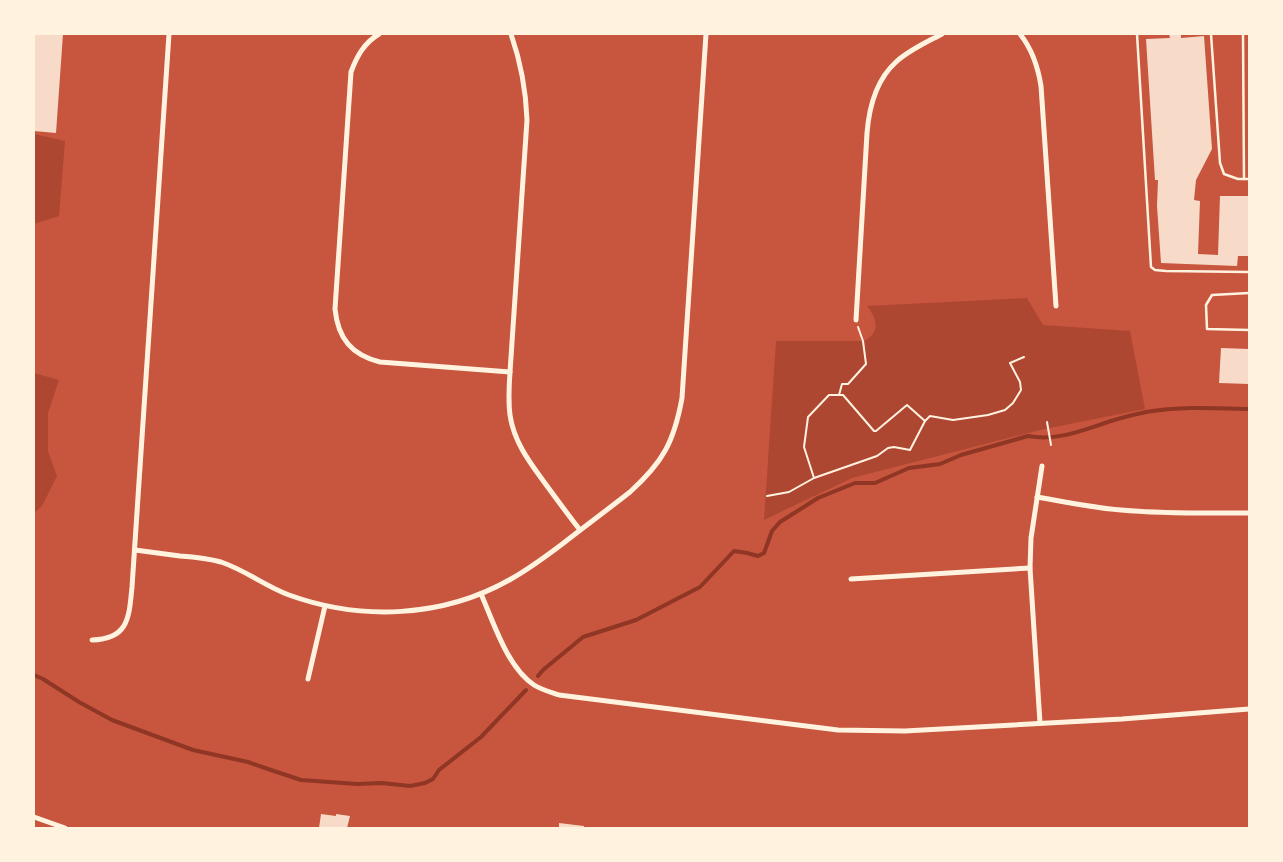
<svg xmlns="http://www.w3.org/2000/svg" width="1283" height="862" font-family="'Fira Sans',sans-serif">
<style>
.green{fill:#ae4732}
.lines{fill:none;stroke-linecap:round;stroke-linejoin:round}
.stream{stroke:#8f3625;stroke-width:4}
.building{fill:#f7dbc8}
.path{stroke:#fff3e0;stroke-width:2}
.service{stroke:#fff3e0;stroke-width:2.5}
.minor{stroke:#fff3e0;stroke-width:5}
</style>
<rect width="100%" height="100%" fill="#c8553d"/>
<g class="green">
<polygon points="34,134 65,141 59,216 34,224"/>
<path d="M1027 298 1043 325 1130 331 1145 409 1040 430 852 478 764 520 776 341H864C881 332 877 319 867 306Z"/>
<polygon points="34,373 59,380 48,413 48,451 57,476 42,506 34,513"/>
</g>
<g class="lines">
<g class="stream">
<polyline points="34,675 43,679 79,702 112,720 193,750 248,762 268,769 301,780 357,784 382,783 410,786 425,783 433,779 439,770 481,737 526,690"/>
<path d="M538 676 543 670 583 637 636 620 700 587 734 551 747 553 758 556 764 553 772 531 780 522 818 498 855 483H875L909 468 940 464 961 455 1028 436C1054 441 1078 432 1102 424 1116 419 1132 415 1146 412 1180 406 1215 408 1249 409"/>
</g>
</g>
<g class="building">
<polygon points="34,34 63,34 56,133 34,131"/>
<polygon points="1169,34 1181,34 1181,38 1204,36 1212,149 1196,180 1194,200 1200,201 1198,254 1218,255 1220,196 1249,196 1249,256 1238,256 1237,266 1161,263 1157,206 1158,180 1155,180 1146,39 1170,38"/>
<polygon points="1221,348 1249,349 1249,384 1219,383"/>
<polygon points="321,814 336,816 336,814 350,816 347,828 319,828"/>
<polygon points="559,823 584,826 584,828 559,828"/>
</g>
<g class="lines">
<g class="path">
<polyline points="839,395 843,395 874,431 876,431 907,405 925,421"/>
<polyline points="1047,422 1051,445"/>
<polyline points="814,478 877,456 888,448 894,447 910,450 925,421 930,416 953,420 988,415 1005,410 1013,403 1021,390 1020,382 1010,363 1024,357"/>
<polyline points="767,496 789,492 814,478 804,447 808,417 829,395 839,395 842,384 848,384 866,364 863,341 858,327"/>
</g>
<g class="service">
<polyline points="1137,34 1151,267 1155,270 1166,271 1249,272"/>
<polyline points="1211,34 1220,163 1224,174 1238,179 1249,179"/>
<polyline points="1243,34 1244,179"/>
<polyline points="1249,293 1212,295 1206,305 1207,329 1249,330"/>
</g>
<g class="minor">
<path d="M379 34C364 43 357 56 351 72L335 309C338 339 352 355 380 362L510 372"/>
<path d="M511 34C521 63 526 89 527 120L510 372C509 386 508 400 510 415 514 443 531 464 547 486 558 501 569 516 580 530"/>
<path d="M1020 34C1032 49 1038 67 1041 86L1056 306"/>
<path d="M856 320 867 133C869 108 876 80 896 62 909 50 927 42 942 34"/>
<path d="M1037 497C1065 502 1093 508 1121 510 1164 514 1207 513 1249 513"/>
<path d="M135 550C150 552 165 554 180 556 194 557 207 558 221 562 245 570 265 586 289 595 361 621 443 618 511 579 529 569 545 557 561 545 584 527 607 510 630 492 663 462 674 442 682 398L706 34"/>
<polyline points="851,579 1030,568"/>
<path d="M481 594C494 623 507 667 534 685 542 690 550 692 559 695L838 730 905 731 1122 719 1249 709"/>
<path d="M92 640C129 639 129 617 132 587L169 34"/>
<polyline points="308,679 325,606"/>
<polyline points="1040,723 1030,568 1031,538 1042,466"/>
<polyline points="34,817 65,828"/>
</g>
</g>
<rect width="1283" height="862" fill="none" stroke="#fff3e0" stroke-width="70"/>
</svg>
